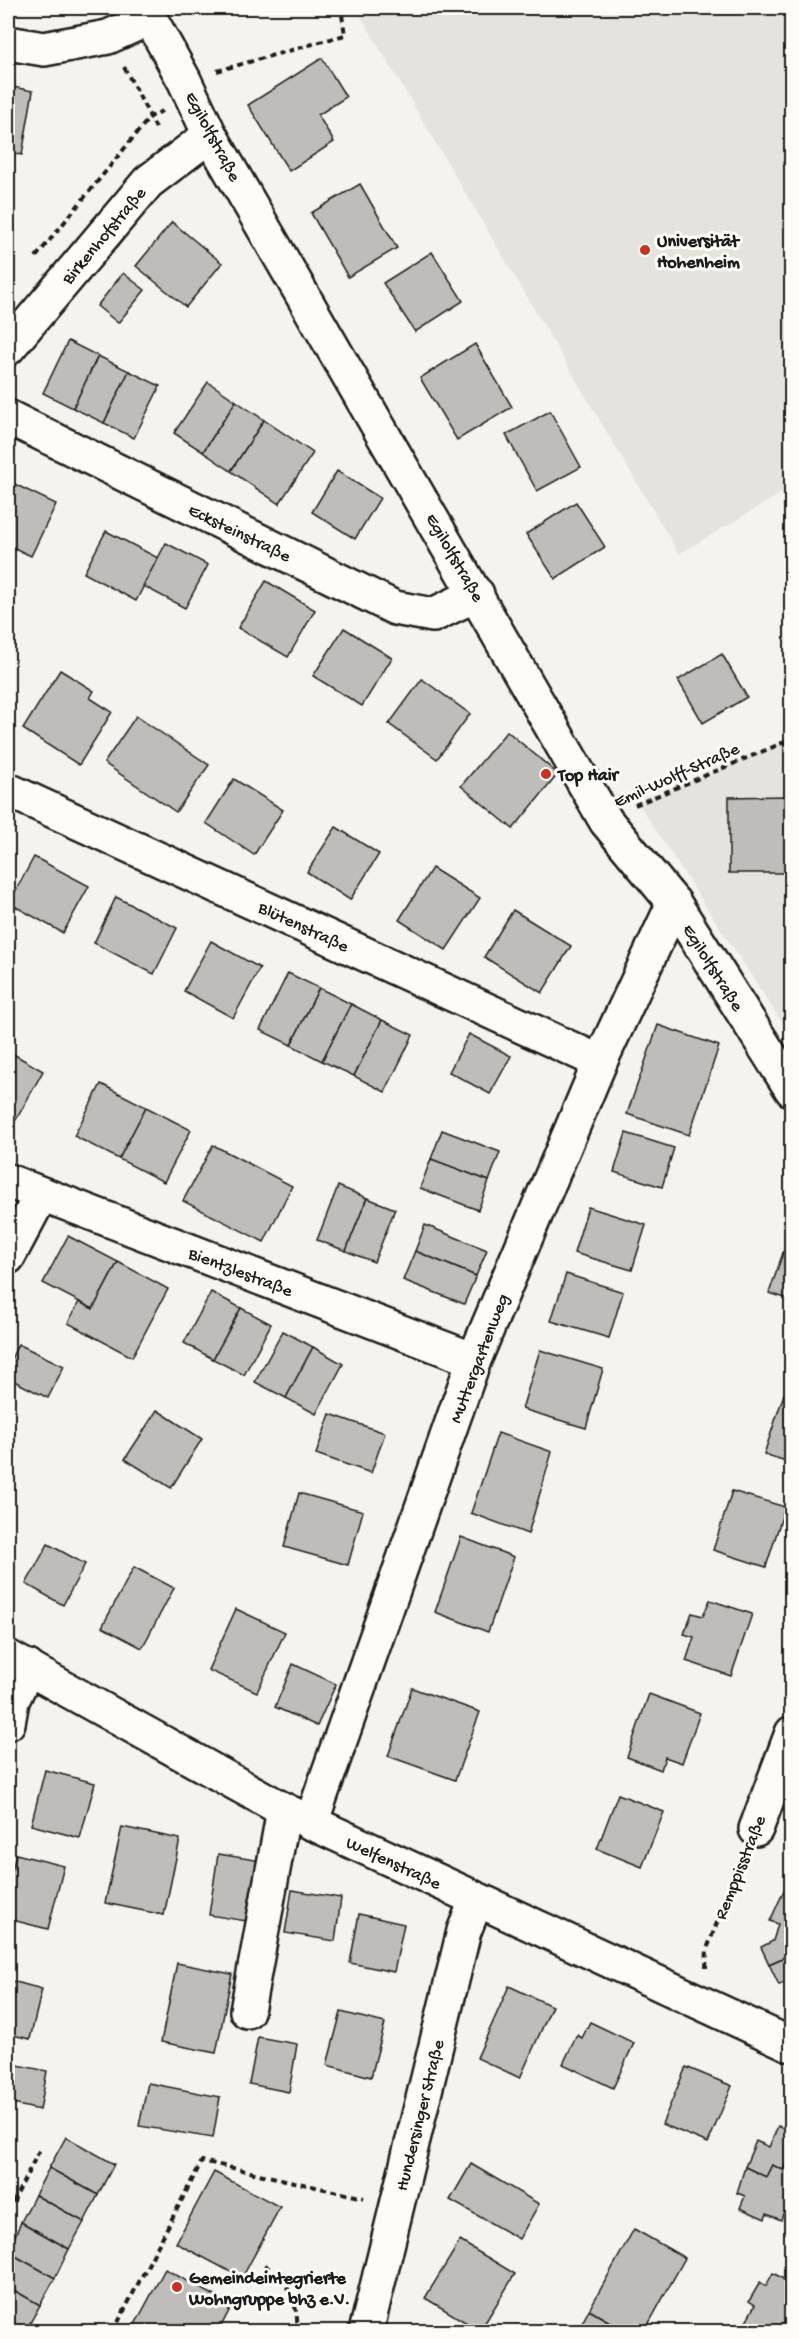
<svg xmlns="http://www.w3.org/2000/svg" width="799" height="2339" font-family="'Gochi Hand',sans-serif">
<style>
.built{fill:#e4e3de}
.building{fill:#bebdba;stroke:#1c1c1c;stroke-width:1.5}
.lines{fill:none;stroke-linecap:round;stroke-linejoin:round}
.minor-casing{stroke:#1c1c1c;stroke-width:38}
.path{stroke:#1c1c1c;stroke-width:4;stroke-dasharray:6 4.5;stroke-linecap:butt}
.minor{stroke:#fdfcf7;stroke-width:33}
.poi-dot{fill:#c8321e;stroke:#fdfcf7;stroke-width:2}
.labels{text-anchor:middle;stroke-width:6;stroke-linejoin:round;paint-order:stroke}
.street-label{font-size:18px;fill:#1c1c1c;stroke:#fdfcf7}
.poi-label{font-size:18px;font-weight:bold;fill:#1c1c1c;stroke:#fdfcf7;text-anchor:start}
</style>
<rect width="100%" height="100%" fill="#f4f3ee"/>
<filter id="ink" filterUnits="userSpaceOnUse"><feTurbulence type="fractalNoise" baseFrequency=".0167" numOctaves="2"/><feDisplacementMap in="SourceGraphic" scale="12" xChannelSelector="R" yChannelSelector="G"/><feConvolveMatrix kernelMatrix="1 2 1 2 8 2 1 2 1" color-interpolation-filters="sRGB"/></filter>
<g filter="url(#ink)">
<g class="built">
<polygon points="356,8 791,8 791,549 782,493 679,554"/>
<polygon points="791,739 791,1036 638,803"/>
</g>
<g class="building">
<polygon points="322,58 346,97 318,115 334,142 289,171 248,105"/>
<polygon points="8,86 33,91 22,155 8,153"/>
<polygon points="360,184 397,248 348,277 311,213"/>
<polygon points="172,222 222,263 186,307 136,266"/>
<polygon points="432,252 463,301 415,332 383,283"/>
<polygon points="123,273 145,290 118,323 97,306"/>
<polygon points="68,341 98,356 73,408 43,393"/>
<polygon points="475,344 512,407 457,440 420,378"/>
<polygon points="98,356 129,371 104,423 73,408"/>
<polygon points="129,371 160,386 134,438 104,423"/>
<polygon points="208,382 236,401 203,452 174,433"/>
<polygon points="236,401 264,420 231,471 203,452"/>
<polygon points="550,411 581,467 537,491 506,435"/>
<polygon points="264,420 313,453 279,504 231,471"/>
<polygon points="337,471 380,498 355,539 312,512"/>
<polygon points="8,481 56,504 31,556 8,545"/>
<polygon points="576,502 605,547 555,579 526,534"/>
<polygon points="106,531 158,558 136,601 84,573"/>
<polygon points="166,543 208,565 185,608 143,586"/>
<polygon points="266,581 315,610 288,657 238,628"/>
<polygon points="344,628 392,658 362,706 313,676"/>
<polygon points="722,654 747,697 703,723 678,680"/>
<polygon points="60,670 94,691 90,698 112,712 79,765 23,729"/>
<polygon points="422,679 470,714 437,759 389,724"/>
<polygon points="136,716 209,765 176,812 104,763"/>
<polygon points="507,731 558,774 513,829 461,786"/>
<polygon points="234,779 283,810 254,855 206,823"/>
<polygon points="792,796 792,873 729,873 729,797"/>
<polygon points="336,827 379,854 350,900 307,872"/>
<polygon points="34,857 89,886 63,933 9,903"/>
<polygon points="432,868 480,898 446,950 399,920"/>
<polygon points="116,897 177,928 154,974 94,943"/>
<polygon points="513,910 571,946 542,993 484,957"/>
<polygon points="211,941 260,968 233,1018 184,991"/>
<polygon points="288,973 319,988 291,1045 260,1030"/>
<polygon points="319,988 351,1004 322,1061 291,1045"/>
<polygon points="351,1004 382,1020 354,1076 322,1061"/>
<polygon points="382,1020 413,1035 385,1092 354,1076"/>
<polygon points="658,1025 719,1046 689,1135 627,1114"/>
<polygon points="469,1034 511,1056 490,1094 449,1072"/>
<polygon points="8,1051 43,1071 16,1120 8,1115"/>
<polygon points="101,1084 146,1107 119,1159 74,1136"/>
<polygon points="146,1107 191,1130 164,1182 119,1159"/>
<polygon points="442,1130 500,1152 489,1181 431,1159"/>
<polygon points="626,1133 674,1148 662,1187 614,1172"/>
<polygon points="213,1145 292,1186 264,1242 183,1201"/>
<polygon points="431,1159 489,1181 478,1210 420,1188"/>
<polygon points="338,1186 367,1198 346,1251 317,1240"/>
<polygon points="367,1198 395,1209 374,1262 346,1251"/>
<polygon points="588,1207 646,1225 632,1270 574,1253"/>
<polygon points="425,1225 487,1250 476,1276 415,1251"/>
<polygon points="68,1236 118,1262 93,1309 43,1283"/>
<polygon points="784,1250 792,1253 792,1300 769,1293"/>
<polygon points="415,1251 476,1276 464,1304 403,1280"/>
<polygon points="118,1262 168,1289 132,1357 68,1323 79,1302 93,1309"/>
<polygon points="566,1274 623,1292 609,1338 551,1321"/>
<polygon points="211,1292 241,1308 213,1359 184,1343"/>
<polygon points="241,1308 271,1324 244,1375 213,1359"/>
<polygon points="283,1331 313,1347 286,1398 255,1382"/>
<polygon points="18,1344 64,1366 48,1398 8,1378 8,1366"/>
<polygon points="313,1347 343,1364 316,1414 286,1398"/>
<polygon points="540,1350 603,1369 586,1428 522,1409"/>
<polygon points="784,1394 792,1397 792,1463 764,1454"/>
<polygon points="157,1410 202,1439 171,1488 125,1459"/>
<polygon points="330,1414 385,1433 371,1473 316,1454"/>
<polygon points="498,1433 552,1452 528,1534 471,1513"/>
<polygon points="732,1491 785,1507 766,1567 713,1550"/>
<polygon points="299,1493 363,1511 348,1565 284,1547"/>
<polygon points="461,1537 514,1557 488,1632 435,1612"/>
<polygon points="48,1544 85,1564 63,1605 26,1584"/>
<polygon points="134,1567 174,1588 142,1648 102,1627"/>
<polygon points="710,1600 752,1614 731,1676 686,1661 694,1637 684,1634 692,1613 703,1616"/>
<polygon points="236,1609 285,1632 257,1692 208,1670"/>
<polygon points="293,1664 336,1684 317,1726 275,1707"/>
<polygon points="412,1688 480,1712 455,1780 388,1756"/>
<polygon points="649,1694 700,1713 682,1763 665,1757 661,1770 627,1757"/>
<polygon points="45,1770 95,1783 80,1838 31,1825"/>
<polygon points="618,1794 664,1812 642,1867 597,1849"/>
<polygon points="122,1827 180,1839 164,1915 105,1903"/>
<polygon points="16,1854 64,1866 48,1929 8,1919 8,1888"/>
<polygon points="218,1854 262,1861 252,1922 209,1915"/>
<polygon points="792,1873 792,1954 769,1964 761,1947 773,1941 778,1924 770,1921"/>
<polygon points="292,1890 341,1898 335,1941 285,1933"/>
<polygon points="359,1914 404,1924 394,1972 350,1963"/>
<polygon points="792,1954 792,1980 779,1985 769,1964"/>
<polygon points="177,1963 232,1974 216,2053 161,2042"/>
<polygon points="8,1980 42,1989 30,2039 8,2034"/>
<polygon points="509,1986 552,2006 520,2078 477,2058"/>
<polygon points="341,2012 385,2023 371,2077 327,2065"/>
<polygon points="590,2022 634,2043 613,2088 563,2064 577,2035 582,2038"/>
<polygon points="258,2037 297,2044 289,2092 249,2084"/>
<polygon points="8,2063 47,2071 40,2110 8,2103"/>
<polygon points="686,2067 732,2086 708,2143 662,2124"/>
<polygon points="148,2083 220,2097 213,2138 139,2126"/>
<polygon points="778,2126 792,2132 792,2160 789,2159 783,2170 772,2165 766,2177 745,2167 756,2141 769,2147"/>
<polygon points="66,2137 114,2164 98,2195 49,2168"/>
<polygon points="789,2159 792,2160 792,2206 787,2215 783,2214 781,2220 767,2214 765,2219 740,2208 745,2196 737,2193 745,2167 766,2177 772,2165 783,2170"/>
<polygon points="471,2164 539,2204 519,2239 450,2200"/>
<polygon points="49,2168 98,2195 84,2222 35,2195"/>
<polygon points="214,2172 280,2207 242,2278 176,2243"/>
<polygon points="35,2195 84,2222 69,2249 21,2222"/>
<polygon points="21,2222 69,2249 55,2278 8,2252"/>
<polygon points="634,2229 685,2258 644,2332 627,2332 589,2310"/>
<polygon points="460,2241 515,2274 480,2331 425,2298"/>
<polygon points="8,2252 55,2278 40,2305 8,2287"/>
<polygon points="165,2269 232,2305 218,2332 131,2332"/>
<polygon points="773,2273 792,2284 792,2332 740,2332 755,2305 749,2301 760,2282 766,2286"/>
<polygon points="8,2287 40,2305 25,2332 8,2322"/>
<polygon points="589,2310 627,2332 577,2332"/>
<polygon points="8,2322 25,2332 8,2332"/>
</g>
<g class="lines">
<g class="minor-casing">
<g id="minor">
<polyline points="149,8 150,18 184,80 210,135 606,821 674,903 792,1090"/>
<polyline points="8,43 44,49 108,37 150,18"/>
<polyline points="8,348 148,182 210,135"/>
<polyline points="8,417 395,608 433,615 477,594"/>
<polyline points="8,790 600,1062"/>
<polyline points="8,1181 474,1360"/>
<polyline points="8,1257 41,1195"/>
<polyline points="8,1657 284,1810 792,2045"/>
<polyline points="8,1723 12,1701 28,1667"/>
<polyline points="311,1823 474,1360 600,1062 674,903"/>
<polyline points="756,1829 792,1733"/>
<polyline points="247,2011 284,1810"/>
<polyline points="366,2332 464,1931 476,1901"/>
</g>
</g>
<g class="path">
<polyline points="124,67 158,132"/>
<polyline points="217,71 345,35 341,8"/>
<polyline points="36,257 150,117 162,111"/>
<polyline points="635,805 792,739"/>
<polyline points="706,1968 707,1949 741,1859"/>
<polyline points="8,2212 40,2149"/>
<path d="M264 2265C288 2280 299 2303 297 2332"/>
<polyline points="113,2332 202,2161 364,2198"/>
</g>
<use href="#minor" class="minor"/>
</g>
</g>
<g class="poi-dot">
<circle cx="645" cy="250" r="6"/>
<circle cx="546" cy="774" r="6"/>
<circle cx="177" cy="2287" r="6"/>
</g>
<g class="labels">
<g class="street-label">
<text transform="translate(214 136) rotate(62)" y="6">Egilolfstraße</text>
<text transform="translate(103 235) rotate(-50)" y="6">Birkenhofstraße</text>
<text transform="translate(240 532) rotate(26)" y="6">Ecksteinstraße</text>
<text transform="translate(456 557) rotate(60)" y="6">Egilolfstraße</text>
<text transform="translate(676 774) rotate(-24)" y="6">Emil-Wolff-Straße</text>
<text transform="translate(304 926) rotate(25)" y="6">Blütenstraße</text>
<text transform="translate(714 967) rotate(58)" y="6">Egilolfstraße</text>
<text transform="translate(241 1271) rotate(21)" y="6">Bientzlestraße</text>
<text transform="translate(478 1358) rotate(-69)" y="6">Muttergartenweg</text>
<text transform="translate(394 1862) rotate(25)" y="6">Welfenstraße</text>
<text transform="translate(739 1867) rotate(-68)" y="6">Remppisstraße</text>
<text transform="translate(419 2115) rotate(-76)" y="6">Hundersinger Straße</text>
</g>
<g class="poi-label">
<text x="657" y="246">Universität<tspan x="657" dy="21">Hohenheim</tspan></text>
<text x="558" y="780">Top Hair</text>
<text x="189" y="2283">Gemeindeintegrierte<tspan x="189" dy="21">Wohngruppe bhz e.V.</tspan></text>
</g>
</g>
<rect width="799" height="2339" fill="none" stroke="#fdfcf7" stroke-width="30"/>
<rect x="15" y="15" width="769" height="2309" fill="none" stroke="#1c1c1c" stroke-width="2" filter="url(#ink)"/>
</svg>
